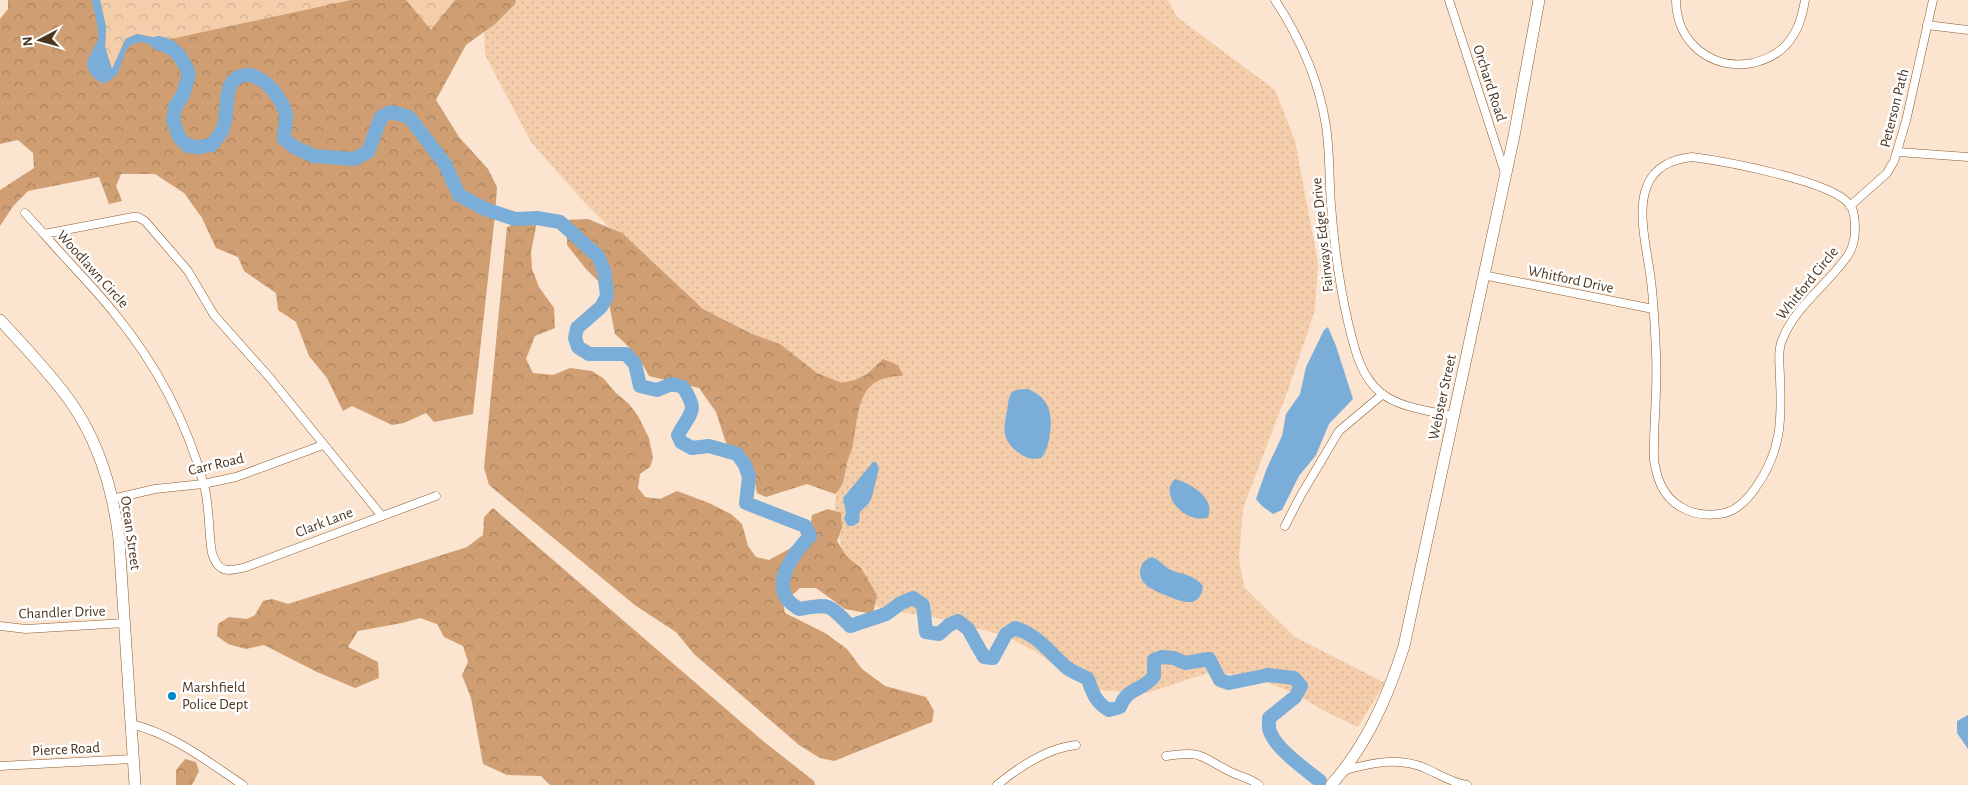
<svg xmlns="http://www.w3.org/2000/svg" width="1968" height="785" font-family="'Alegreya Sans',sans-serif">
<style>
.grass{fill:url(#grass-dots)}
.forest{fill:url(#forest-crowns)}
.park{fill:url(#park-crowns)}
.water{fill:#7aaed8}
.lines{fill:none;stroke-linecap:round;stroke-linejoin:round}
.river{stroke:#7aaed8;stroke-width:14}
.street-casing{stroke:#8c5b29;stroke-width:9}
.secondary-casing{stroke:#8c5b29;stroke-width:12}
.street{stroke:#fff;stroke-width:8}
.secondary{stroke:#fff;stroke-width:11}
.poi-dot{fill:#0084cb;stroke:#fff;stroke-width:2}
.labels{text-anchor:middle;stroke-width:5;stroke-linejoin:round;paint-order:stroke}
.street-label{font-size:15px;fill:#4b3520;stroke:#fff}
.poi-label{font-size:15px;fill:#4b3520;stroke:#fff;text-anchor:start}
</style>
<defs>
<pattern id="grass-dots" width="8" height="8" patternUnits="userSpaceOnUse" patternTransform="scale(1.25)"><rect width="8" height="8" fill="#f4cdab"/><path d="M2 2h.1M6 6h.1" fill="none" stroke="#d3b193" stroke-width="1.8" stroke-linecap="round"/></pattern>
<pattern id="forest-crowns" width="20" height="18" patternUnits="userSpaceOnUse" patternTransform="scale(1.25)"><rect width="20" height="18" fill="#cf9f73"/><path d="M2 6a3 3 0 1 1 6 0M12 15a3 3 0 1 1 6 0" fill="none" stroke="#aa825e"/></pattern>
<pattern id="park-crowns" width="20" height="18" patternUnits="userSpaceOnUse" patternTransform="scale(1.25)"><rect width="20" height="18" fill="#f4cdab"/><path d="M2 6a3 3 0 1 1 6 0M12 15a3 3 0 1 1 6 0" fill="none" stroke="#d3b193"/></pattern>
</defs>
<rect width="100%" height="100%" fill="#fbe4d0"/>
<polygon class="grass" points="512,0 1168,0 1177,17 1275,90 1295,141 1318,263 1315,310 1288,390 1243,508 1239,558 1244,587 1295,637 1385,683 1358,727 1322,710 1297,694 1248,675 1208,673 1147,693 1096,690 1074,678 1036,652 1006,636 933,617 882,609 866,600 846,571 835,516 836,471 700,318 585,203 531,142 485,55 484,31"/>
<g class="forest">
<polygon points="8,0 516,0 515,4 495,24 466,45 436,100 459,137 488,169 497,187 495,215 473,414 434,422 426,413 404,423 392,425 352,406 343,411 327,378 309,356 296,322 278,310 276,293 244,271 238,257 216,248 202,218 184,193 155,174 121,174 116,186 122,201 109,204 99,177 28,191 14,205 0,226 0,190 34,168 33,153 18,140 0,144 0,19 8,9"/>
<path d="M588 219 622 233 703 309 752 334 780 344 817 373 842 383 855 380 867 374 883 359 898 365 903 376C857 376 860 408 853 444 852 450 849 456 847 463 844 475 845 485 835 494L807 484 766 497 757 493 752 467 727 446 716 412 699 388 649 376 643 365 628 346 615 334 606 289 586 269 567 245V220Z"/>
<polygon points="522,221 537,222 531,252 532,269 539,287 554,308 555,328 535,336 526,359 533,373 553,375 570,368 592,371 603,378 616,393 629,404 638,416 649,438 653,458 650,467 640,474 638,488 645,497 660,499 677,491 709,503 731,514 742,524 748,546 756,557 769,560 789,549 809,534 812,515 828,509 841,513 842,527 837,541 847,557 861,568 877,595 873,614 845,609 816,588 800,588 783,603 785,613 825,633 847,649 862,669 885,686 926,697 934,711 932,722 834,761 820,758 799,745 694,654 676,632 636,606 489,485 484,468 507,227"/>
<polygon points="493,508 763,741 814,781 815,785 550,785 541,776 507,775 483,764 471,698 462,675 468,662 463,646 444,637 437,624 420,618 402,623 358,631 348,647 378,662 379,678 355,688 317,672 264,645 246,649 228,644 217,636 218,624 229,617 247,619 255,615 263,601 272,599 288,604 467,547 483,535 484,517"/>
<polygon points="185,759 196,762 199,771 192,785 176,785 176,770"/>
</g>
<g class="park">
<polygon points="100,0 351,0 166,40 137,34 125,39 112,70 105,47 106,27"/>
<polygon points="406,0 455,0 431,30"/>
</g>
<g class="water">
<path d="M92 0H100L106 27 105 47 112 69 126 39 137 34 176 42 174 49C161 54 146 37 133 44 117 53 127 76 104 83 98 82 95 79 91 74 81 62 95 50 98 39 100 30 93 10 92 0Z"/>
<polygon points="1328,327 1336,346 1353,399 1329,424 1316,455 1299,476 1282,510 1273,514 1262,506 1256,499 1267,468 1282,436 1286,414 1300,394 1306,367 1324,330"/>
<path d="M1028 389C1052 399 1053 417 1049 440 1047 447 1046 453 1041 458 1032 460 1026 458 1019 453 1002 441 1003 430 1007 411 1008 406 1008 397 1012 392 1016 389 1023 389 1028 389Z"/>
<polygon points="873,462 876,462 879,468 872,497 869,503 860,512 859,522 853,526 848,526 844,519 846,513 843,498"/>
<path d="M1175 479C1190 483 1216 498 1208 517 1188 526 1157 495 1175 479Z"/>
<path d="M1152 557C1159 560 1161 563 1166 567 1177 575 1192 572 1203 586 1200 608 1185 603 1170 597 1158 592 1135 585 1141 567 1143 561 1147 559 1152 557Z"/>
<polygon points="1968,715 1968,749 1957,733 1957,721"/>
</g>
<g class="lines">
<path class="river" d="M158 43C175 46 183 59 189 74L183 95 175 107 173 120 179 137 188 146 199 147 212 145C215 140 220 135 223 129 228 117 224 88 234 80 254 62 283 96 286 116 287 122 283 131 284 139L296 148 314 156 354 159 368 152 381 117 391 112 409 117 445 164 459 195 485 209 515 219 537 218 560 222 598 256 604 270 607 296 601 307 577 328 575 338 578 347 589 354H626L635 364 640 386 657 390 672 384 683 387C699 412 691 411 678 435L681 442 692 448 709 446 737 454 745 465 749 477 746 503 805 526 810 536C797 550 773 578 787 599 790 603 795 606 799 609 830 604 828 603 850 626L886 614 901 603 913 598 923 605 926 632 939 634 949 625 958 621 968 629 984 657 993 658 1006 634 1015 628C1037 634 1050 653 1066 667 1072 672 1081 675 1088 679 1092 692 1096 703 1109 710L1120 707C1128 686 1142 692 1154 676V660L1162 657 1174 658 1185 663 1209 659 1220 680 1229 683 1268 675 1294 678 1301 686 1295 697 1269 718C1269 724 1268 729 1271 734 1278 750 1306 770 1320 781"/>
<g class="street-casing">
<g id="street">
<path d="M1275 0C1300 38 1319 80 1326 126 1330 152 1329 179 1331 205 1334 245 1339 283 1348 322 1354 347 1360 376 1381 393 1400 408 1430 411 1453 416"/>
<polyline points="1449,0 1505,173"/>
<path d="M1676 0C1676 42 1711 71 1753 63 1765 60 1777 55 1786 45 1798 32 1802 17 1805 0"/>
<polyline points="1927,25 1968,30"/>
<polyline points="1898,152 1968,157"/>
<path d="M1692 157C1723 161 1833 181 1850 205 1854 210 1855 222 1855 230 1855 239 1852 251 1846 258 1827 285 1796 306 1783 338 1777 350 1780 366 1780 379 1782 420 1781 452 1756 487 1748 499 1739 509 1725 513 1710 516 1694 515 1681 507 1663 497 1657 479 1654 460 1653 425 1658 389 1656 353 1655 329 1654 305 1651 281 1648 253 1636 213 1647 186 1654 167 1673 159 1692 157Z"/>
<polyline points="1850,206 1887,173 1894,161 1906,121 1933,0"/>
<polyline points="25,213 44,234"/>
<polyline points="1483,275 1653,309"/>
<polyline points="112,499 155,489 203,484 236,477 323,445"/>
<path d="M381 515 270 378 214 315 188 271 145 221 138 217H133L44 234C67 261 93 286 115 314 156 364 187 423 204 485 210 507 208 531 212 553 218 573 228 572 246 567L436 496"/>
<polyline points="1285,526 1301,495 1339,431 1383,394"/>
<polyline points="0,626 26,629 125,623"/>
<path d="M131 724C173 734 208 762 243 785"/>
<path d="M1166 756C1204 750 1200 757 1231 772 1241 777 1250 778 1259 785"/>
<polyline points="0,766 133,759"/>
<path d="M1342 771C1371 763 1399 756 1427 769 1440 775 1453 783 1467 785"/>
<path d="M997 785C1019 767 1047 748 1076 745"/>
</g>
</g>
<g class="secondary-casing">
<g id="secondary">
<path d="M0 320C24 346 49 372 70 401 99 442 113 490 119 539L135 785"/>
<path d="M1331 785C1367 745 1388 696 1404 646L1514 136 1539 0"/>
</g>
</g>
<use href="#street" class="street"/>
<use href="#secondary" class="secondary"/>
</g>
<circle class="poi-dot" cx="172" cy="696" r="5"/>
<g class="labels">
<g class="street-label">
<text transform="translate(1490 83) rotate(72)" y="5">Orchard Road</text>
<text transform="translate(1894 108) rotate(-76)" y="5">Peterson Path</text>
<text transform="translate(1322 235) rotate(-96)" y="5">Fairways Edge Drive</text>
<text transform="translate(93 269) rotate(48)" y="5">Woodlawn Circle</text>
<text transform="translate(1571 279) rotate(12)" y="5">Whitford Drive</text>
<text transform="translate(1807 283) rotate(-51)" y="5">Whitford Circle</text>
<text transform="translate(1442 397) rotate(-78)" y="5">Webster Street</text>
<text transform="translate(216 464) rotate(-13)" y="5">Carr Road</text>
<text transform="translate(324 522) rotate(-21)" y="5">Clark Lane</text>
<text transform="translate(131 533) rotate(82)" y="5">Ocean Street</text>
<text transform="translate(62 612) rotate(-2)" y="5">Chandler Drive</text>
<text transform="translate(66 749) rotate(-3)" y="5">Pierce Road</text>
</g>
<g class="poi-label">
<text x="182" y="692">Marshfield<tspan x="182" dy="17">Police Dept</tspan></text>
</g>
</g>
<g transform="translate(40 40) rotate(264)" stroke="#ffffff" stroke-width="4" paint-order="stroke">
<path d="M0-4L9 19L0 12L-9 19Z" fill="#4b3520"/>
<text y="-8" font-size="14" font-weight="bold" text-anchor="middle" fill="#4b3520">N</text>
</g>
</svg>
